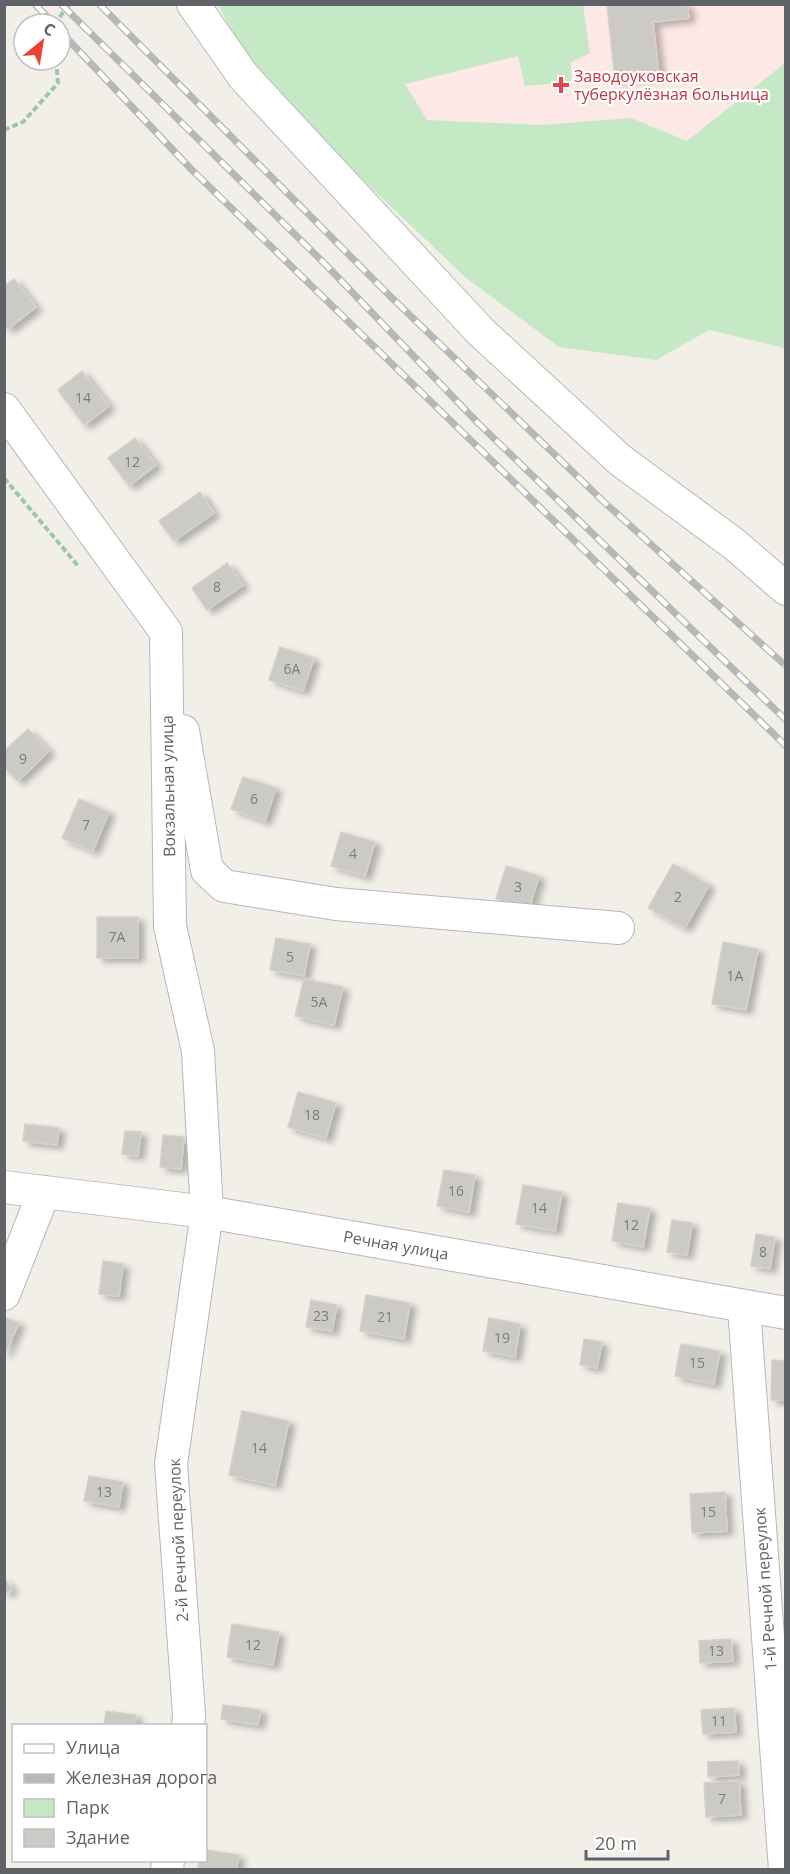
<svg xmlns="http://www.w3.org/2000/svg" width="790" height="1874" font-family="'Open Sans',sans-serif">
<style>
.medical{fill:#fce8e6}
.green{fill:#c5e8c5}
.building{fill:#cccac5;stroke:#d6d1c6;stroke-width:1.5;filter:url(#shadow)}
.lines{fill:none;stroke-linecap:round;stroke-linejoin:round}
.minor-casing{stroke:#b5b8bc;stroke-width:34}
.path{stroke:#9cc7a9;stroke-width:4;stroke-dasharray:6 3;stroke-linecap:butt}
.minor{stroke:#fff;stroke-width:32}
.rail-casing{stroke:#b6b7b8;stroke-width:7}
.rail{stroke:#fff;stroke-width:4.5;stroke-dasharray:14;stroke-linecap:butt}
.health-dot{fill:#e0444e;stroke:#fff;stroke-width:2}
.labels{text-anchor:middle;stroke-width:4.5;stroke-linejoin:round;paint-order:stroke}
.number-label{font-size:14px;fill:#7a7d7f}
.health-label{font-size:16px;fill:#be3a42;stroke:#fff;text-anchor:start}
.street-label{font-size:16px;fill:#5f6368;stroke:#fff}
</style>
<defs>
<filter id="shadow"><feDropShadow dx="6" dy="4" stdDeviation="3" flood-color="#0004"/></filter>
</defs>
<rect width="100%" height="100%" fill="#f1efe8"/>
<polygon class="medical" points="293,5 785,5 785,166 402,211"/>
<polygon class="green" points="218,5 583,5 590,53 571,62 571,82 525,86 518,56 405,84 427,120 541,125 631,118 687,141 785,63 785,348 709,330 656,360 559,347 465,277 280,101 231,29"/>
<g class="building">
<polygon points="607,4 687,4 689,18 653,22 659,75 615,80"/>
<polygon points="14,279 36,307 8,329 4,325 4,286"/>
<polygon points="82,371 109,406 84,425 58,390"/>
<polygon points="135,438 156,465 129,486 108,458"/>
<polygon points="200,492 214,513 174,541 159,521"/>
<polygon points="227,563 243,585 207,610 192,588"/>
<polygon points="280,647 314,658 303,691 269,680"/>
<polygon points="28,729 49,751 18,781 4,767 4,751"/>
<polygon points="243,777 276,788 265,821 231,809"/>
<polygon points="79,799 109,812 93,851 62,838"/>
<polygon points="341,832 375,842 365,876 331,866"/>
<polygon points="673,864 709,885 685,928 648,908"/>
<polygon points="506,866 539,876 529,909 496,899"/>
<rect x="97" y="917" width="41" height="41"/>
<polygon points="276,938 310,944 304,976 270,970"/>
<polygon points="723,942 758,949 746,1010 712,1004"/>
<polygon points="304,979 343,987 334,1025 295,1016"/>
<polygon points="298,1092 336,1103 326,1138 288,1127"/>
<polygon points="25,1124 59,1128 57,1145 23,1141"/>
<polygon points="125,1131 141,1132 138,1156 122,1154"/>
<polygon points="163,1135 184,1137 181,1169 160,1167"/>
<polygon points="444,1170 475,1175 469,1212 437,1206"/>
<polygon points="523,1185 562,1192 555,1231 516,1224"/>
<polygon points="618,1203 650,1208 643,1247 612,1241"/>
<polygon points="672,1220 692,1223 687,1255 667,1252"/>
<polygon points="756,1234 775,1237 770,1269 751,1266"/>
<polygon points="103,1261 123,1264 119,1296 99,1294"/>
<polygon points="366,1295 410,1303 404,1339 360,1331"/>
<polygon points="311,1300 337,1305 332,1331 306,1327"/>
<polygon points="4,1317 19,1323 5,1354 4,1354"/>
<polygon points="489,1318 520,1324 515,1357 483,1351"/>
<polygon points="584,1339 602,1342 597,1368 580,1365"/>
<polygon points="681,1344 720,1351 714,1384 675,1376"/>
<polygon points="772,1360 786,1361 786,1400 771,1400"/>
<polygon points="242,1411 289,1421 275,1485 229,1475"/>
<polygon points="89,1476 123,1482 119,1507 84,1501"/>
<polygon points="725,1492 727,1531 692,1533 690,1494"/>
<polygon points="4,1578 12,1590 4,1594"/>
<polygon points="232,1624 279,1632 273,1665 227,1657"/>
<polygon points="731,1639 733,1661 700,1663 699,1641"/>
<polygon points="223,1705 261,1710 258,1725 221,1719"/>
<polygon points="734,1708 736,1732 703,1734 701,1710"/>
<polygon points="106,1711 136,1715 135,1726 104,1726"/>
<polygon points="738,1761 739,1775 708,1777 708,1762"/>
<polygon points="739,1781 741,1815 706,1817 704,1783"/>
<polygon points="206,1850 239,1855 236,1870 198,1870 199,1860 206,1860"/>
</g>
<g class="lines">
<g class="minor-casing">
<g id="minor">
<polyline points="193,4 244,77 481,332 620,460 734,544 786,589"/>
<polyline points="4,409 166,632 170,926 198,1051 207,1212 171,1464 189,1714 188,1726"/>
<polyline points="183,731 207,870 224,886 336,904 618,928"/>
<polyline points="4,1187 207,1212 786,1313"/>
<polyline points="4,1294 44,1192"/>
<polyline points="744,1308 785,1870"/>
<polyline points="167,1870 168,1860"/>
</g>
</g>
<g class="path">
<polyline points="54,24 70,4"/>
<polyline points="4,130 23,122 58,83 56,60"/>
<polyline points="4,478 79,567"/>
</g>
<use href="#minor" class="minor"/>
<g class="rail-casing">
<g id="rail">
<polyline points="35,4 54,24"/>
<polyline points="61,4 327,266 478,423 786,720"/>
<polyline points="99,4 390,296 604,502 786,666"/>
<polyline points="60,31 190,168 786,746"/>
</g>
</g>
<use href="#rail" class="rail"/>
</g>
<path class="health-dot" d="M558 76h6v6h6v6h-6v6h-6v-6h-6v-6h6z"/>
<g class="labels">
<g class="number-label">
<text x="83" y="403">14</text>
<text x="132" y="467">12</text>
<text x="217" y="592">8</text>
<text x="292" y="674">6А</text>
<text x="23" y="764">9</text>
<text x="254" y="804">6</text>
<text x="86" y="830">7</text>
<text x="353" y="859">4</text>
<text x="518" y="892">3</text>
<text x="678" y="902">2</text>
<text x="117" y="942">7А</text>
<text x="290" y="962">5</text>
<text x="735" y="981">1А</text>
<text x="319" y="1007">5А</text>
<text x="312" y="1120">18</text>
<text x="456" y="1196">16</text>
<text x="539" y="1213">14</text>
<text x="631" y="1230">12</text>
<text x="763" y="1257">8</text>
<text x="321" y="1321">23</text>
<text x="385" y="1322">21</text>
<text x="502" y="1343">19</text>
<text x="697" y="1368">15</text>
<text x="259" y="1453">14</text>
<text x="104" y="1497">13</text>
<text x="708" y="1517">15</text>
<text x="253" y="1650">12</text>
<text x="716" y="1656">13</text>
<text x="719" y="1726">11</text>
<text x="722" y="1804">7</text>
</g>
<g class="health-label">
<text x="574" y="82">Заводоуковская<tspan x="574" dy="18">туберкулёзная больница</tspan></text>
</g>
<g class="street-label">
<text transform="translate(168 786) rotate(-91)" y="6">Вокзальная улица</text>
<text transform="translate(396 1245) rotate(10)" y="6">Речная улица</text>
<text transform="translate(178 1540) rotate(-93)" y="6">2-й Речной переулок</text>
<text transform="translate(765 1589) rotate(-94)" y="6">1-й Речной переулок</text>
</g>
</g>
<rect width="790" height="1874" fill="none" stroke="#5f6368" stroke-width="12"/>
<rect x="12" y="1724" width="195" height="138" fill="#ffffff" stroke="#bfc1c3" stroke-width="1.5"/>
<rect x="24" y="1744" width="30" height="9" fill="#ffffff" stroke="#bfc1c3" stroke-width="1.5"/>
<text x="66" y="1754" font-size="18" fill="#5f6368">Улица</text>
<rect x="24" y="1774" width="30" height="9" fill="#b6b7b8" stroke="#bfc1c3" stroke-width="1.5"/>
<text x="66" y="1784" font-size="18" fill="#5f6368">Железная дорога</text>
<rect x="24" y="1799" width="30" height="18" fill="#c5e8c5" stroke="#bfc1c3" stroke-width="1.5"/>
<text x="66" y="1814" font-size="18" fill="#5f6368">Парк</text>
<rect x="24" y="1829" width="30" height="18" fill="#cccac5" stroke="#bfc1c3" stroke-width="1.5"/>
<text x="66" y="1844" font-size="18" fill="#5f6368">Здание</text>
<g transform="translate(42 42) rotate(30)"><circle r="28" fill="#ffffff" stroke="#bfc1c3" stroke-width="1.5"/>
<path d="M0-4.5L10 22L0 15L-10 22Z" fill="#ea4335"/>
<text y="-9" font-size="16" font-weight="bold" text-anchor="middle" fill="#5f6368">С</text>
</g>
<path d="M586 1850v9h82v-9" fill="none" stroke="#5f6368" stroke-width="3"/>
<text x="595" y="1850" font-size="18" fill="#5f6368" stroke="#ffffff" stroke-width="4.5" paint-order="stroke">20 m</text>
</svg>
